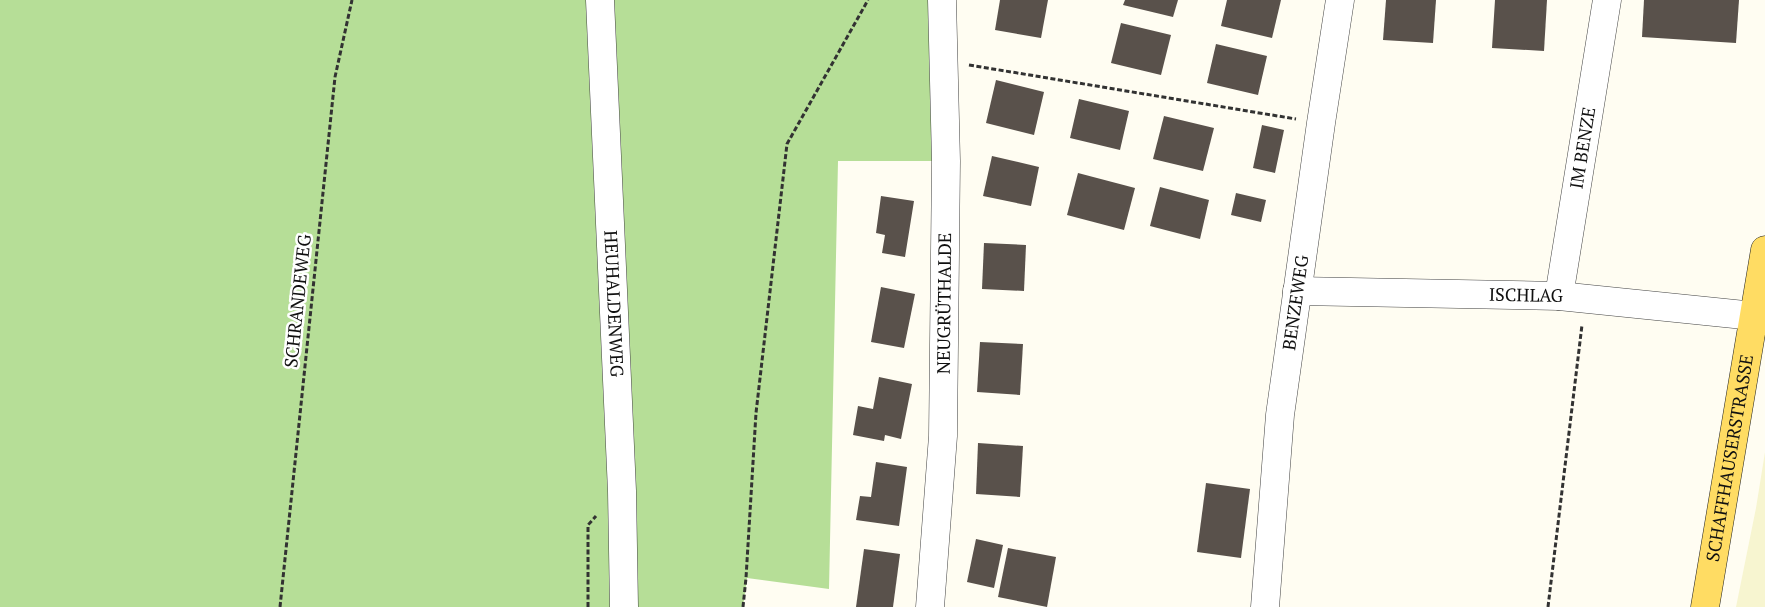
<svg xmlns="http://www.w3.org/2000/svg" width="1765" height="607" font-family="'PT Serif',serif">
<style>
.farmland{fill:#f7f5d0}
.forest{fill:#b6de97}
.building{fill:#59514b}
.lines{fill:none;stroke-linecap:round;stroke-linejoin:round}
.minor-casing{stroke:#434343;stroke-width:29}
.major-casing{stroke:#212121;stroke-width:29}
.path{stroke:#323232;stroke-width:3;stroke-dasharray:5 2.5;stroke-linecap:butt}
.minor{stroke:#fff;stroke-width:28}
.major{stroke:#ffdc63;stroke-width:28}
.labels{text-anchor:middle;stroke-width:5;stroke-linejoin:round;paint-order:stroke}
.street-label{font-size:18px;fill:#101010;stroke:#fff}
</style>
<rect width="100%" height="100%" fill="#fffdf2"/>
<polygon class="farmland" points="1765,452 1765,607 1736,607 1756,508"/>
<polygon class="forest" points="0,0 942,0 946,161 838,161 829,589 747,578 743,607 0,607"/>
<g class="building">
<polygon points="1000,0 1048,0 1041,38 995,30"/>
<polygon points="1125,0 1178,0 1173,17 1123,5"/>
<polygon points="1227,0 1281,0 1272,38 1221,26"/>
<polygon points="1386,0 1436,0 1433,43 1383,40"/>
<polygon points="1495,0 1547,0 1544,51 1492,48"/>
<polygon points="1644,0 1739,0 1736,43 1642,37"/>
<polygon points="1121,23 1171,35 1161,75 1111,63"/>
<polygon points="1216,44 1267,56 1258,95 1207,83"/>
<polygon points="996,80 1044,92 1034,135 986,123"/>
<polygon points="1079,99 1129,111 1120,150 1070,138"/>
<polygon points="1164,116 1214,128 1203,171 1153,159"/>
<polygon points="1262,125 1284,130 1275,173 1253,168"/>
<polygon points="992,156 1039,167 1031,206 983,196"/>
<polygon points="1078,173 1135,188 1124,230 1067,215"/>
<polygon points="1160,187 1209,200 1200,239 1150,226"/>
<polygon points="1236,193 1266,200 1261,222 1231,215"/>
<polygon points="881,196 914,201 905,257 882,253 885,235 876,233"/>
<polygon points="984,243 1026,245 1024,291 982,289"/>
<polygon points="881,287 915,294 904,348 871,342"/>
<polygon points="980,342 1023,344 1020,395 977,392"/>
<polygon points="879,377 912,384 901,439 885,435 884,441 853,435 858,406 873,409"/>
<polygon points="978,443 1023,446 1020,497 976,494"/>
<polygon points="876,462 907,467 899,526 856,520 860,496 871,497"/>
<polygon points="1206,483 1250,489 1241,558 1197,552"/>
<polygon points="976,539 1003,545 994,588 967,582"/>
<polygon points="1008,548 1056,557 1047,607 998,597"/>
<polygon points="864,549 900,554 893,607 856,607"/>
</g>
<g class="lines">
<g class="minor-casing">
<g id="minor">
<path id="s1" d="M600 0 622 491 624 607"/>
<path id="s2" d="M1297 291 1559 296 1754 316"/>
<path id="s3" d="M1559 296 1607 0"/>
<path id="s4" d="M930 607 943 436 946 161 942 0"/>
<path id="s5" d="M1265 607 1280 415 1321 123 1340 0"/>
</g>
</g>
<g class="major-casing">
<g id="major">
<path id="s6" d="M1705 607 1765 250"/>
</g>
</g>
<g class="path">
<polyline points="969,65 1296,119"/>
<polyline points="280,607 335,77 352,0"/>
<polyline points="588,607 588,525 596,516"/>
<polyline points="743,607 746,578 756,413 787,144 868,0"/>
<polyline points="1548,607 1582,325"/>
</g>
<use href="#minor" class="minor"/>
<use href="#major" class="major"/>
</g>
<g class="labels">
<g class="street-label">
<text dy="6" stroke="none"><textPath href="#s3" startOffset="150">IM BENZE</textPath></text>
<text dy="6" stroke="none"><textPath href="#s2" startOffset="229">ISCHLAG</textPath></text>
<text transform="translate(298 301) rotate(-84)" y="6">SCHRANDEWEG</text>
<text dy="6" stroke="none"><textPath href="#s1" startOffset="304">HEUHALDENWEG</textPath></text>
<text dy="6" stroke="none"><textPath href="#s5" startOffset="306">BENZEWEG</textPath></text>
<text dy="6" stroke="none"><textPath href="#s4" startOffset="304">NEUGRÜTHALDE</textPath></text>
<text dy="6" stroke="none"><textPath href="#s6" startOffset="151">SCHAFFHAUSERSTRASSE</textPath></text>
</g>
</g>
</svg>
